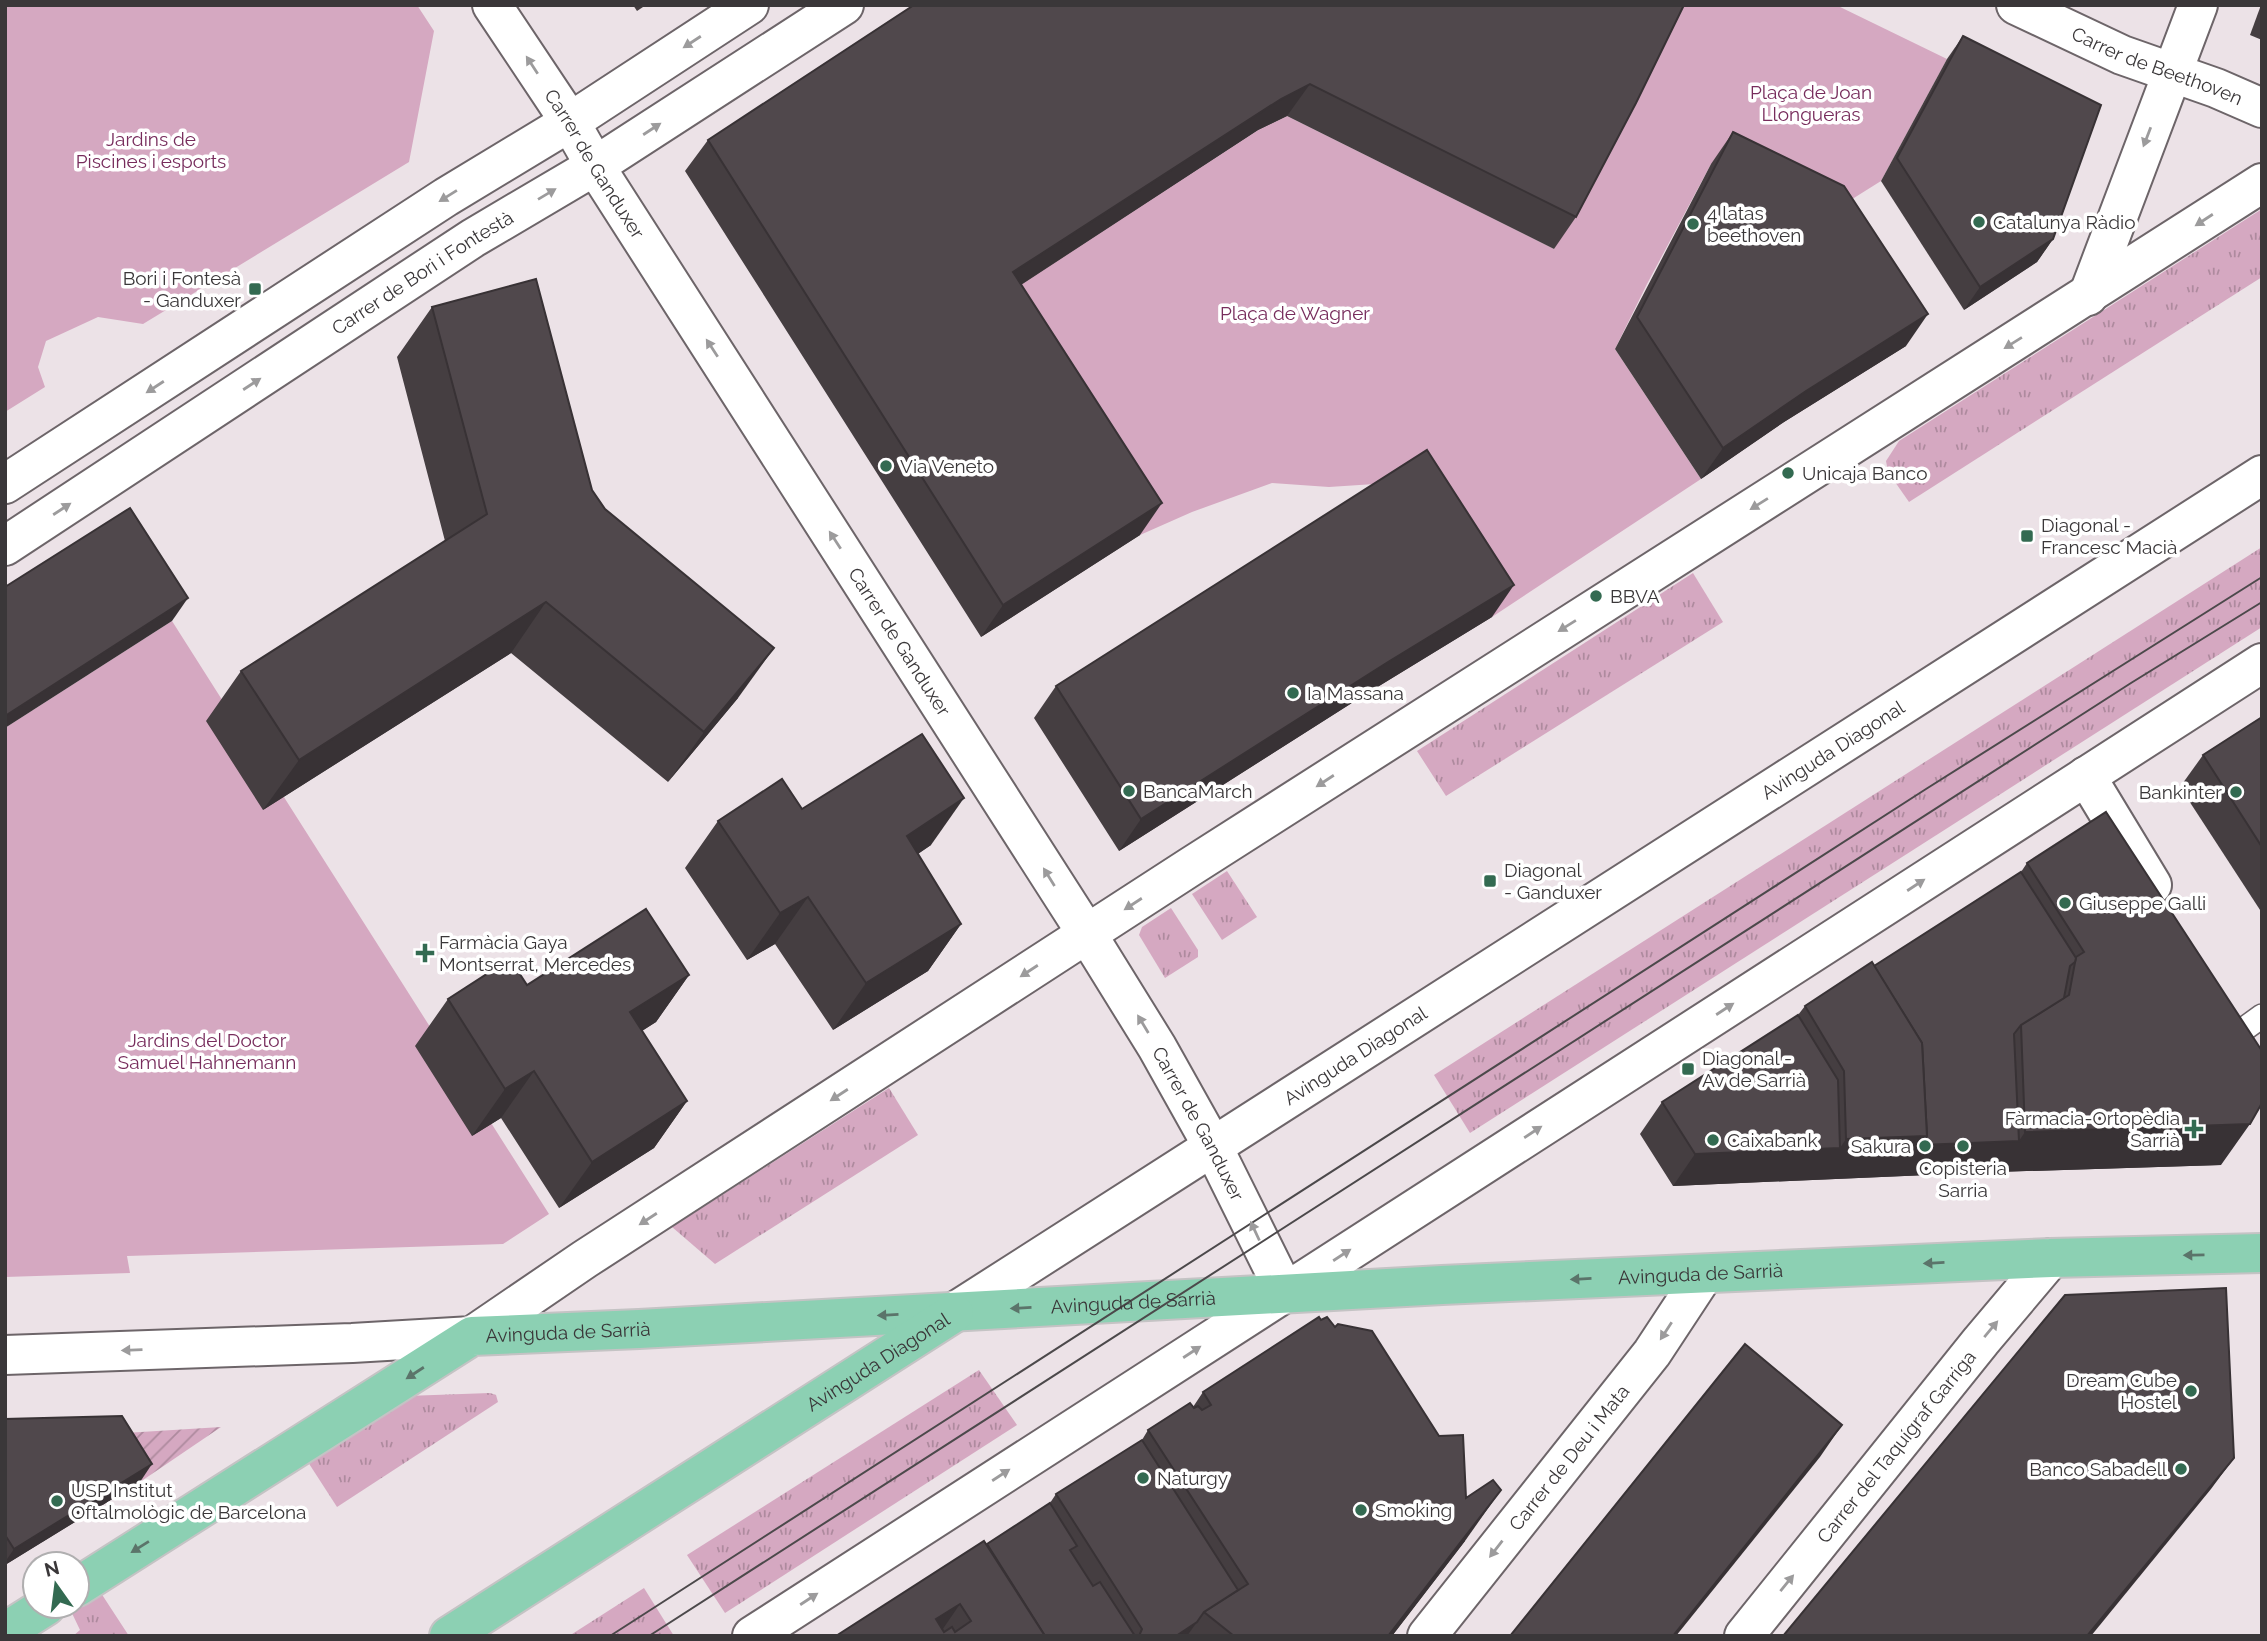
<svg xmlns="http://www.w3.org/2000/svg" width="2267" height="1641" font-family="Raleway,sans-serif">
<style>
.grass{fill:url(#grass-tufts)}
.park{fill:#d5a8c1}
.garden{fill:url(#garden-furrows)}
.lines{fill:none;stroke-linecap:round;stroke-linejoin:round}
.service-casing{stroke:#6d6569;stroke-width:26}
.minor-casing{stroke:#6d6569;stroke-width:42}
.tertiary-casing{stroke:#6d6569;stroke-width:42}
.secondary-casing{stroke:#6d6569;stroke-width:42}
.primary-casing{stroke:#c4c3c4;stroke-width:42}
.service{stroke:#fff;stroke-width:23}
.minor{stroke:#fff;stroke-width:38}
.tertiary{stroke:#fff;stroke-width:38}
.secondary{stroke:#fff;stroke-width:38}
.primary{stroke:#8cd0b3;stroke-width:38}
.tram{stroke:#4c494b;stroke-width:2}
.wall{fill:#453e41}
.shaded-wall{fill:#383235}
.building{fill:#50484c;stroke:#383235;stroke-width:2;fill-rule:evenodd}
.oneway{fill:#9c9b9c}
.oneway2{fill:#5b746a}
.poi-dot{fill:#336a51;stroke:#fff;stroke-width:2.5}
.labels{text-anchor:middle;stroke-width:7;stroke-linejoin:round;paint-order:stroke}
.street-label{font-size:19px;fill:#3a3739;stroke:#fff}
.park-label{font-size:19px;fill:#772c5c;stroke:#fff}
.poi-label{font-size:19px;fill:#3a3739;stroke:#fff;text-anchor:start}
</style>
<defs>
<pattern id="grass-tufts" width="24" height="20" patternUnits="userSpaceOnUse" patternTransform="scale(1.75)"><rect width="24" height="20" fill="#d5a8c1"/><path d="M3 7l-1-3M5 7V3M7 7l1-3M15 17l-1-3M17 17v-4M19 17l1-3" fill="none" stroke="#ae8a9e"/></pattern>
<pattern id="garden-furrows" width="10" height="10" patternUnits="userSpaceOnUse" patternTransform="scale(1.75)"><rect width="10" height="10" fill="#d5a8c1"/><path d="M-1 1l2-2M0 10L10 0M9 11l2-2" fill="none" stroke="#ae8a9e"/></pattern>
</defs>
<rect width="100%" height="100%" fill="#ece2e7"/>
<g class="grass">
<polygon points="2262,209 2262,277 1909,502 1888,472 1886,461 1899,441"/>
<polygon points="2262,547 2262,627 1470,1133 1434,1075"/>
<polygon points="1693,573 1723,622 1446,796 1417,751"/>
<polygon points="1227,871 1257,917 1222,940 1192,894"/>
<polygon points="1171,908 1198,950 1198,957 1165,978 1139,935 1142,927"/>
<polygon points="889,1088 918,1135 715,1264 672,1227"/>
<polygon points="979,1370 1017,1425 725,1613 687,1555"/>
<polygon points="490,1393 496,1395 498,1402 337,1507 306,1459 406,1396"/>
<polygon points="644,1588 674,1636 569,1636"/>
<polygon points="99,1590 129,1636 73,1636 80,1630 70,1609"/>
</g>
<g class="park">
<polygon points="5,5 417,5 434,31 409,162 143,324 98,317 46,341 38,367 45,387 5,412"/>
<polygon points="1678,5 1836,5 1947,59 1881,181 1822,218 1711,164 1647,284 1615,349 1701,479 1492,617 1405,482 1329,487 1272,483 1192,512 1140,535 991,304 1258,130 1287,116 1554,249"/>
<polygon points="172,621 549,1214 503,1244 127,1256 130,1273 5,1277 5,728"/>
</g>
<polygon class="garden" points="221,1427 140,1482 109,1434"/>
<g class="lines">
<g class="service-casing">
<polyline id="service" points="2240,1032 2262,1016"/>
</g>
<g class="minor-casing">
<g id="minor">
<path id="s1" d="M2016 5 2122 55 2216 88 2262 108"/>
<polyline points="2088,296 2198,5"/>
<polyline points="5,484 446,197 570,122 749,5"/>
<path id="s2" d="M5 546 473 238 595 166 844 5"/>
<polyline points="2086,776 2152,885"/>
<path id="s3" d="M1427 1636 1652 1353 1704 1274"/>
<path id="s4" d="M1744 1636 1981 1341 2051 1258"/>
</g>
</g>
<g class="tertiary-casing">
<g id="tertiary">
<path id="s5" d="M492 5 570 122 595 166 1087 934"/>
</g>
</g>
<g class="secondary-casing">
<g id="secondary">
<path id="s6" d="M1087 934 1157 1047 1213 1147 1285 1292"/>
<path id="s7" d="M956 1311 2262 475"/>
<polyline points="5,1355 352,1343 472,1336 585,1259 1190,867 2262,183"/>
<polyline points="752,1636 2262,663"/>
</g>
</g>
<g class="primary-casing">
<g id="primary">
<path id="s8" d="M77 1587 472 1336 639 1329 1442 1285 2051 1258 2262 1253"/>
<polyline points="5,1632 46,1606"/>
<path id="s9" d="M449 1636 954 1313"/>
</g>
</g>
<use href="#service" class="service"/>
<use href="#minor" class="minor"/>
<use href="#tertiary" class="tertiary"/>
<use href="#secondary" class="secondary"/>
<use href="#primary" class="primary"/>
<g class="tram">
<polyline points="610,1636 1926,789 2262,577"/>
<polyline points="649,1636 2131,683 2262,602"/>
</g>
</g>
<g class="wall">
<polygon points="633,5 646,5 637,11"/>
<polygon points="1684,5 1576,217 1554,249 1287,116 1258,130 1021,285 1140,535 981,637 685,171 708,140"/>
<polygon points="2261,5 2262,5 2262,40 2250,35"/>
<polygon points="1963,36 2053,239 2037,262 1964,310 1881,181 1947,59"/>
<polygon points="1733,132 1906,346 1784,422 1701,479 1615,349 1711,164"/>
<polygon points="432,307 592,490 738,698 668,782 511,653 263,810 206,721 241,671 445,541 397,357"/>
<polygon points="1492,617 1366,694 1119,851 1034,718 1056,686"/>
<polygon points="2262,717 2262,913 2180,787 2203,755"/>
<polygon points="802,809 931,845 918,854 961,924 928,971 833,1030 775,944 747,960 685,868 718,821"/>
<polygon points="2027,863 2221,1165 1996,1172 1673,1186 1640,1134 1662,1102 1798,1015 1805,1006 1874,966 2021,872"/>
<polygon points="689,975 656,1022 642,1031 687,1101 654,1148 559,1208 501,1118 472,1136 415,1046 448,999 527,985"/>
<polygon points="1203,1392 1465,1541 1392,1636 836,1636 987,1544 1050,1503 1056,1494 1142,1440 1148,1430 1193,1407"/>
<polygon points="5,1419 140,1482 5,1565"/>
</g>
<g class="shaded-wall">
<polygon points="1310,84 1287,116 1258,130 991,304 1013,272 1281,99"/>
<polygon points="2053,239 2037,262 1964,310 1980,287"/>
<polygon points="1928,314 1906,346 1784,422 1701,479 1723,448 1806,391"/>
<polygon points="1162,503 1140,535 981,637 1003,605"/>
<polygon points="1514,585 1492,617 1366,694 1119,851 1141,819 1388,662"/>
<polygon points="188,598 172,621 5,728 5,716"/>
<polygon points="546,602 511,653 263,810 299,760"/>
<polygon points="774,648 738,698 668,782 704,732"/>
<polygon points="964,798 931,845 874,883 907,836"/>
<polygon points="808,897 775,944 747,960 780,913"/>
<polygon points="961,924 928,971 833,1030 866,983"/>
<polygon points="689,975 656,1022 597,1059 630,1012"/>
<polygon points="534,1071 501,1118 472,1136 505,1089"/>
<polygon points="687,1101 654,1148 559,1208 592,1162"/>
<polygon points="2250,1124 2221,1165 1996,1172 1673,1186 1695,1154 1840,1148 1846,1139 1927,1136 2019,1141 2025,1132"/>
<polygon points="1842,1425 1820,1457 1676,1636 1673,1636"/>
<polygon points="2234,1458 2211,1489 2091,1636 2087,1636"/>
<polygon points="152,1464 140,1482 5,1565 5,1562 14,1549"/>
<polygon points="1501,1490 1465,1541 1392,1636 1388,1636"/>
<polygon points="960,1604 938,1636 936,1619"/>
<polygon points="1197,1622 1187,1636 1176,1636"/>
</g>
<g class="building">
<polygon points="914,5 1684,5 1636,103 1576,217 1310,84 1281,99 1013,272 1162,503 1003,605 708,140"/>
<polygon points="1963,36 2101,105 2053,239 1980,287 1897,158"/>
<polygon points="1733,132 1844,186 1928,314 1806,391 1723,448 1637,317"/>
<polygon points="536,279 592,490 605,509 774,648 704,732 546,602 299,760 241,671 487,514 432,307"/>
<polygon points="1427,450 1514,585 1388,662 1141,819 1056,686"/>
<polygon points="130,508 188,598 5,716 5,587"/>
<polygon points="2262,717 2262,847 2203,755"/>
<polygon points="922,734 964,798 907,836 961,924 866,983 808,897 780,913 718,821 782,779 802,809"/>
<polygon points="2106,812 2262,1051 2262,1103 2250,1124 2025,1132 2021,1025 2069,995 2076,957 2084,952 2027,863"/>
<polygon points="2021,872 2076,958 2075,962 2070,966 2064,998 2021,1025 2014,1034 2019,1141 1921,1145 1927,1136 1922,1043 1874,966"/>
<polygon points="646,909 689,975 630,1012 687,1101 592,1162 534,1071 505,1089 448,999 510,959 527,985"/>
<polygon points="1872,962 1922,1043 1927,1136 1846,1139 1844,1071 1805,1006"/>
<polygon points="1798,1015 1838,1080 1840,1148 1695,1154 1662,1102"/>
<polygon points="2226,1288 2234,1458 2087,1636 1783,1636 2065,1295"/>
<polygon points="1319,1317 1321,1320 1327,1317 1335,1327 1338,1324 1372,1331 1439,1436 1463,1435 1466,1498 1493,1480 1501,1490 1388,1636 1234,1636 1204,1612 1248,1584 1148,1430 1190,1403 1194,1408 1198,1406 1202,1410 1211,1405 1203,1392"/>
<polygon points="1745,1344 1842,1425 1673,1636 1510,1636"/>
<polygon points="122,1416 152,1464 14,1549 5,1535 5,1419"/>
<polygon points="1142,1440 1238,1590 1204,1612 1197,1622 1176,1636 1139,1636 1142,1629 1056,1494"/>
<polygon points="1050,1503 1077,1546 1070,1550 1093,1586 1100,1582 1135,1636 1045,1636 987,1544"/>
<path d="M984 1541 1045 1636H836ZM960 1604 971 1621 955 1632 952 1627 944 1632 936 1619Z"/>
</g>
<defs><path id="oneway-solid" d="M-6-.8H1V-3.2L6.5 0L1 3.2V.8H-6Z" transform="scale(1.75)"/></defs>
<g class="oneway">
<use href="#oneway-solid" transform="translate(692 42) rotate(147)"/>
<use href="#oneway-solid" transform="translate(532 65) rotate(-123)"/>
<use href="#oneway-solid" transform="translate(652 129) rotate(-33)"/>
<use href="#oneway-solid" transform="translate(2147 137) rotate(111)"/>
<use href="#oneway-solid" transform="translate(547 194) rotate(-31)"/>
<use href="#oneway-solid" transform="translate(448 196) rotate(148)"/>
<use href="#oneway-solid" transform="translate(2204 220) rotate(147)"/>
<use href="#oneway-solid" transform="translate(2013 343) rotate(148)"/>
<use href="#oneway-solid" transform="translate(712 348) rotate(-123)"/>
<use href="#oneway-solid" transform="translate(252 384) rotate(-33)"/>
<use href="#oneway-solid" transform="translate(155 387) rotate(147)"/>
<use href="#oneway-solid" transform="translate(1759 504) rotate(148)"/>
<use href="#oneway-solid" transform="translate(62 509) rotate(-33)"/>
<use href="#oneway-solid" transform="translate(835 540) rotate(-123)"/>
<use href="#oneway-solid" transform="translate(1567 626) rotate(148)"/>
<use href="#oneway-solid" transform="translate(1325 781) rotate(147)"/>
<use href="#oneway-solid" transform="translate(1049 877) rotate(-122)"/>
<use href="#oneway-solid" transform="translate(1916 885) rotate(-33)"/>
<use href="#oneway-solid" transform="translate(1133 904) rotate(147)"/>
<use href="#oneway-solid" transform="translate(1029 971) rotate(147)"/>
<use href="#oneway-solid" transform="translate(1725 1009) rotate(-33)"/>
<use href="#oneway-solid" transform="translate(1143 1024) rotate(-121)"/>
<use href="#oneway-solid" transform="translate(839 1095) rotate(147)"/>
<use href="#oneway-solid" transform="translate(1533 1132) rotate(-33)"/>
<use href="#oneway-solid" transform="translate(648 1219) rotate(147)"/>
<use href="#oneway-solid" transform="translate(1255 1231) rotate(-115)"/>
<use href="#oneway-solid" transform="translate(1342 1255) rotate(-33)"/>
<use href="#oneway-solid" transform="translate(1991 1329) rotate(-50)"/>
<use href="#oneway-solid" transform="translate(1666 1331) rotate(123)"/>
<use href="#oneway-solid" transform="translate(132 1350) rotate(178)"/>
<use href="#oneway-solid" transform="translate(1192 1352) rotate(-33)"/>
<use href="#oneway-solid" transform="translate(1001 1475) rotate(-33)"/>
<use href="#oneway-solid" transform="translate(1496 1549) rotate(128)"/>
<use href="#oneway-solid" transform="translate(1787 1583) rotate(-51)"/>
<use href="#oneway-solid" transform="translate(809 1599) rotate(-33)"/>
</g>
<g class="oneway2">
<use href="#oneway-solid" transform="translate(2194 1255) rotate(179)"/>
<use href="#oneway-solid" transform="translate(1934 1263) rotate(177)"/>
<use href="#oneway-solid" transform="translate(1581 1279) rotate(177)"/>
<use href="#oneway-solid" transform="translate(1021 1308) rotate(177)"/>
<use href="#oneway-solid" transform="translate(888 1315) rotate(177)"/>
<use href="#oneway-solid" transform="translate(415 1373) rotate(147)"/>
<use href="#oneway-solid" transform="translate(140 1547) rotate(148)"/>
</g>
<g class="poi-dot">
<circle cx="1979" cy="222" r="7"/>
<circle cx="1693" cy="224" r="7"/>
<rect x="248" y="282" width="14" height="14" rx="3.5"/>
<circle cx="886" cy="466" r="7"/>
<circle cx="1788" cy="473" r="7"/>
<rect x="2020" y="529" width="14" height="14" rx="3.5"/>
<circle cx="1596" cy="596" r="7"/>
<circle cx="1293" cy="693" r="7"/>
<circle cx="1129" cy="791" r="7"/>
<circle cx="2236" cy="792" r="7"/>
<rect x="1483" y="874" width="14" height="14" rx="3.5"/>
<circle cx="2065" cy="903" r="7"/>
<path d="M421.5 942.5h7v7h7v7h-7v7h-7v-7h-7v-7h7z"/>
<rect x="1681" y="1062" width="14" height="14" rx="3.5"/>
<path d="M2190.5 1118.5h7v7h7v7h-7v7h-7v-7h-7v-7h7z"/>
<circle cx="1713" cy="1140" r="7"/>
<circle cx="1925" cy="1146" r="7"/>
<circle cx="1963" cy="1146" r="7"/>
<circle cx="2191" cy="1391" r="7"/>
<circle cx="2181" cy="1469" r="7"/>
<circle cx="1143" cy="1478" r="7"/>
<circle cx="57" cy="1501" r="7"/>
<circle cx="1361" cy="1510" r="7"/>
</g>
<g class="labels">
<g class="street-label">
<text dy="7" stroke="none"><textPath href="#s1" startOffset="154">Carrer de Beethoven</textPath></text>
<text dy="7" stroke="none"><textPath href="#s5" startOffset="189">Carrer de Ganduxer</textPath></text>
<text dy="7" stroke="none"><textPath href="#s2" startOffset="499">Carrer de Bori i Fontestà</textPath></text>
<text dy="7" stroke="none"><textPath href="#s5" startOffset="756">Carrer de Ganduxer</textPath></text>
<text dy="7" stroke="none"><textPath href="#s7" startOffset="1041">Avinguda Diagonal</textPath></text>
<text dy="7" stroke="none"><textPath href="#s7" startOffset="474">Avinguda Diagonal</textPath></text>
<text dy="7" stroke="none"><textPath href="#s6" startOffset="220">Carrer de Ganduxer</textPath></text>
<text dy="7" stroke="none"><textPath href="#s8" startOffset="1698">Avinguda de Sarrià</textPath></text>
<text dy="7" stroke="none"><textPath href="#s8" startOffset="1130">Avinguda de Sarrià</textPath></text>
<text dy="7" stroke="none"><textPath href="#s8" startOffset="564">Avinguda de Sarrià</textPath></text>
<text dy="7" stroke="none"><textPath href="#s9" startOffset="509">Avinguda Diagonal</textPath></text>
<text dy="7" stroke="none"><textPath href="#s4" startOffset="243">Carrer del Taquígraf Garriga</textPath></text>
<text dy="7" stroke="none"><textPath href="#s3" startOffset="228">Carrer de Deu i Mata</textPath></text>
</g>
<g class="park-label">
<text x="1811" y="99">Plaça de Joan<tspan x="1811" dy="22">Llongueras</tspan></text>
<text x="151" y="146">Jardins de<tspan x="151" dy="22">Piscines i esports</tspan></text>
<text x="1295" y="320">Plaça de Wagner</text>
<text x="207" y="1047">Jardins del Doctor<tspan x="207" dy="22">Samuel Hahnemann</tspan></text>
</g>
<g class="poi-label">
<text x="1707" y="220">4 latas<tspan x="1707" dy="22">beethoven</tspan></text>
<text x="1993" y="229">Catalunya Ràdio</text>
<text x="241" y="285" text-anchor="end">Bori i Fontesà<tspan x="241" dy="22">- Ganduxer</tspan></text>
<text x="900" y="473">Via Veneto</text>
<text x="1802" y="480">Unicaja Banco</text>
<text x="2041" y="532">Diagonal -<tspan x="2041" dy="22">Francesc Macià</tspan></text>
<text x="1610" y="603">BBVA</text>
<text x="1307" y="700">Ia Massana</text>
<text x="1143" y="798">BancaMarch</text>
<text x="2222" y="799" text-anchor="end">Bankinter</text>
<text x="1504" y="877">Diagonal<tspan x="1504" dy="22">- Ganduxer</tspan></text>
<text x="2079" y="910">Giuseppe Galli</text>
<text x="439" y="949">Farmàcia Gaya<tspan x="439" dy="22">Montserrat, Mercedes</tspan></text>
<text x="1702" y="1065">Diagonal -<tspan x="1702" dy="22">Av de Sarrià</tspan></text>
<text x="2180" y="1125" text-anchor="end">Fàrmacia-Ortopèdia<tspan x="2180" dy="22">Sarrià</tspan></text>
<text x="1727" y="1147">Caixabank</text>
<text x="1911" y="1153" text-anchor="end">Sakura</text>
<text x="1963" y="1175" text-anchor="middle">Copisteria<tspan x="1963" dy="22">Sarria</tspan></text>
<text x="2177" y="1387" text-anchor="end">Dream Cube<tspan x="2177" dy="22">Hostel</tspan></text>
<text x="2167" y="1476" text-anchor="end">Banco Sabadell</text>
<text x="1157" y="1485">Naturgy</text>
<text x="71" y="1497">USP Institut<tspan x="71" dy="22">Oftalmològic de Barcelona</tspan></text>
<text x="1375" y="1517">Smoking</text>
</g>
</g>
<rect width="2267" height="1641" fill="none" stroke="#3a3739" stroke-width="14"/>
<g transform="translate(56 1585) rotate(346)"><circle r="33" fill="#ffffff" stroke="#b0afb0" stroke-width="2"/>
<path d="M0-5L12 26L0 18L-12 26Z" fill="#336a51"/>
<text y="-10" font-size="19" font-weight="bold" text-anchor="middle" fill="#3a3739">N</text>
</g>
</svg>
